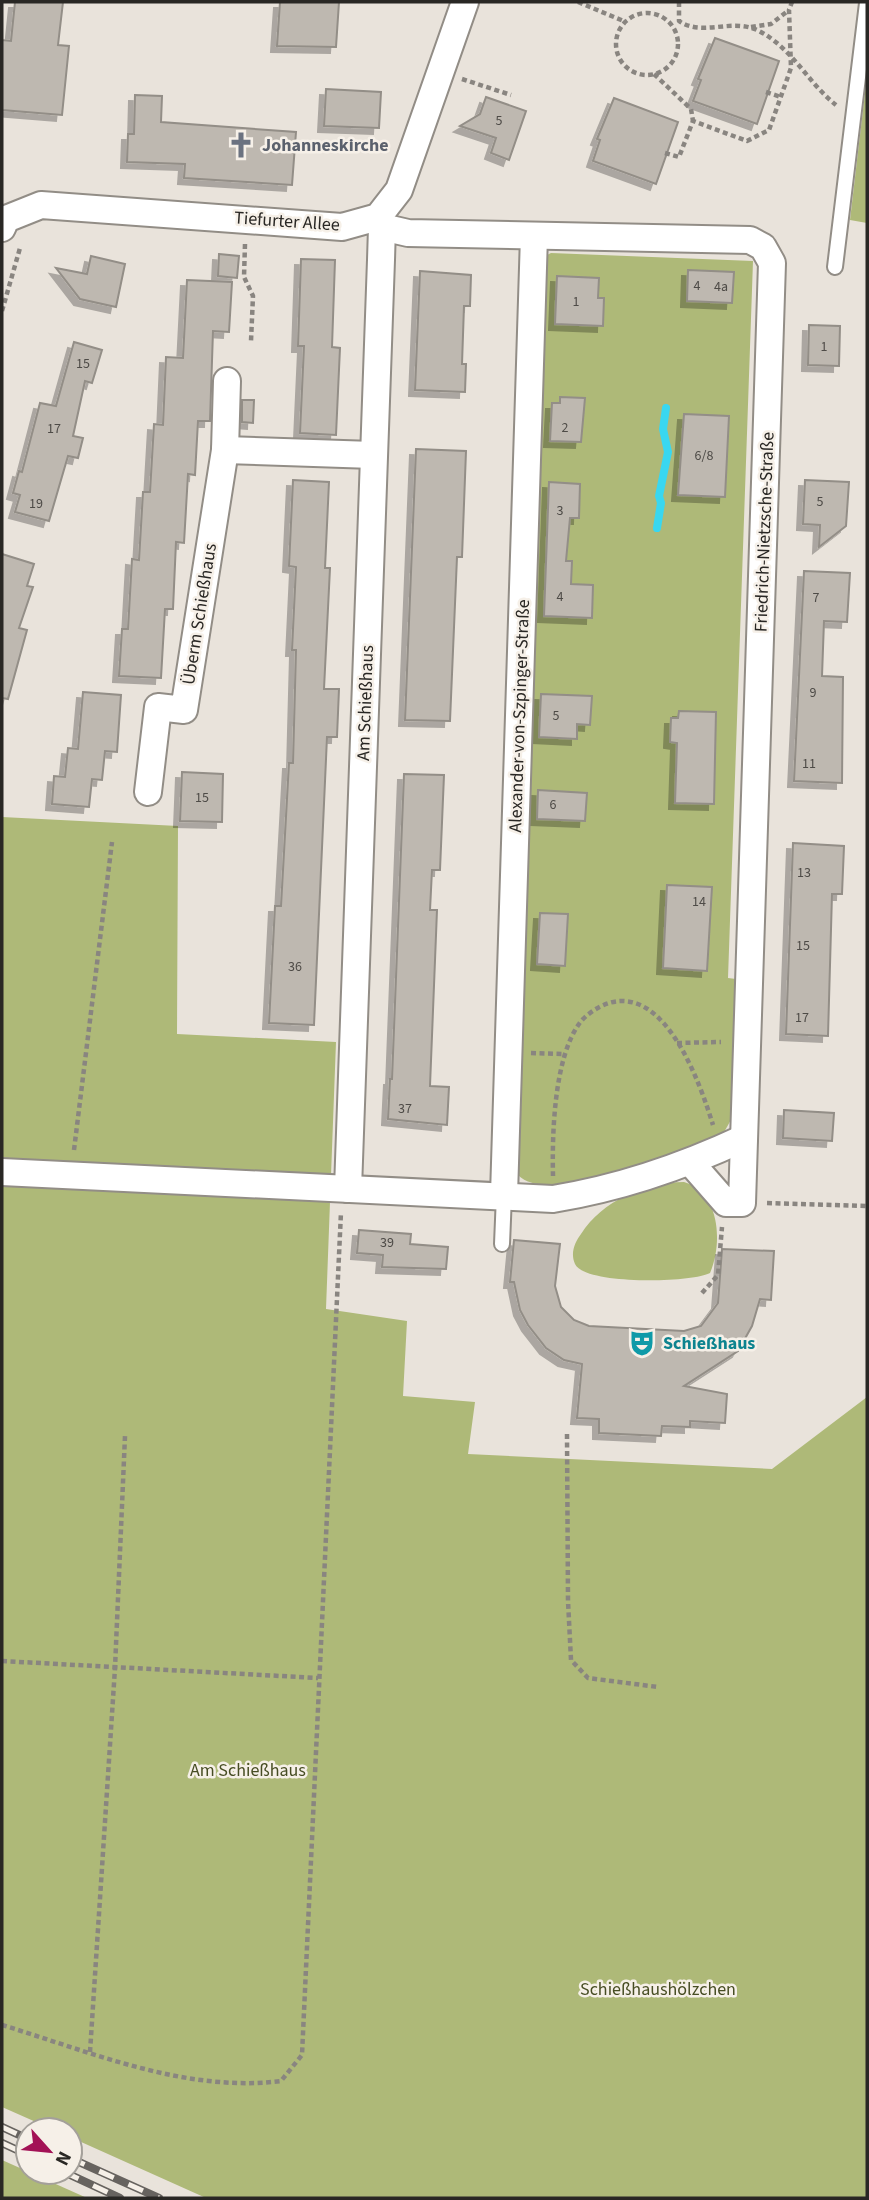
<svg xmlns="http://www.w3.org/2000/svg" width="869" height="2200" font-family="'Source Sans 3',sans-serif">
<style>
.green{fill:#aeb978}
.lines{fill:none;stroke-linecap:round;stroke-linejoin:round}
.stream{stroke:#39d7f0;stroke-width:8}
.building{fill:#beb8b0;stroke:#938e87;stroke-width:2;filter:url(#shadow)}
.service-casing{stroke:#928d86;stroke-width:18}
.minor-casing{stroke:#928d86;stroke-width:30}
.path{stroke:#898580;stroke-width:4.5;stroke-dasharray:5 3.5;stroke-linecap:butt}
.service{stroke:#fff;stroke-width:14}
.minor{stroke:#fff;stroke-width:26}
.rail-casing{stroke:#67635f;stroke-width:8}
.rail{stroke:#f6f0e8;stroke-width:5;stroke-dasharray:16;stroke-linecap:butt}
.labels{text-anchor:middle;stroke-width:5;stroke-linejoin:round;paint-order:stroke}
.number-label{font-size:14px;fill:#4e4b47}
.worship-label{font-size:18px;font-weight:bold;fill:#5b616d;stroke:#f6f0e8;text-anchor:start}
.street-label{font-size:18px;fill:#292724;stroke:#f6f0e8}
.culture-label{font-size:18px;font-weight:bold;fill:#0d838f;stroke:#f6f0e8;text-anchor:start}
.park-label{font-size:18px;fill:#474d23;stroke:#f6f0e8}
</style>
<defs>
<filter id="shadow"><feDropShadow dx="-6" dy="6" stdDeviation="0" flood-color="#0004"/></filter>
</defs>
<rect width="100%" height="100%" fill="#e9e3db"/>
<g class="green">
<polygon points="867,76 867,223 850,220"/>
<path d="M551 253 753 261 728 978 736 979 732 1118 723 1134 711 1141C672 1155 549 1207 518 1175L547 255Z"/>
<polygon points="2,817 178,826 177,1034 336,1042 326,1309 407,1321 403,1396 475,1402 468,1454 772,1469 867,1397 867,2198 206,2198 70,2137 70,2130 54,2130 2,2107"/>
<path d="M684 1182C720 1192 723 1243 710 1273 691 1283 584 1285 575 1264 570 1253 575 1242 581 1234 602 1201 645 1182 684 1182Z"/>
<polygon points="2,2160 87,2198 2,2198"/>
</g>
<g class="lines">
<polyline class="stream" points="657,528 661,503 659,496 668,452 663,429 666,408"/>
</g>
<g class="building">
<polygon points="15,2 63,2 58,45 69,46 62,115 2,110 2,40 11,41"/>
<polygon points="280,2 339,2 336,47 277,46"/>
<polygon points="715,38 779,61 757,124 693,101 701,80 698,79"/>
<polygon points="326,89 381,92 379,128 324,126"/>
<polygon points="135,95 162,96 161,122 296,132 292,185 184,178 185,164 127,162 128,134 134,134"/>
<polygon points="486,97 526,111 509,160 491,153 496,138 460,126 480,114"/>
<polygon points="614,98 678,122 656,184 593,161 600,140 597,139"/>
<polygon points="219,254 239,256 237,278 218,276"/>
<polygon points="91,256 125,264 116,307 80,299 56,268 87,274"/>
<polygon points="301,259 335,260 332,347 340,348 336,435 300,433 304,346 298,346"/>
<polygon points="688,270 734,272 732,303 687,301"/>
<polygon points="420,271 471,275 470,306 464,306 462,364 466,364 465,392 415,390"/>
<polygon points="557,276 599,278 598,298 604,298 603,326 555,324"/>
<polygon points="187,280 232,282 229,332 213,331 210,421 198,421 195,475 188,474 184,543 176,542 173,609 165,609 161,678 119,676 122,629 128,629 132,559 139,560 143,492 150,492 154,424 163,425 166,357 183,358"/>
<polygon points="809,325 840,326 839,366 808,365"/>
<polygon points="74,342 102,350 92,383 85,381 73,436 83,438 78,458 68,456 49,521 15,512 20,495 13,493 19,471 22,472 40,403 56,406"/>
<polygon points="560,397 585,398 581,442 550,441 552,403 560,403"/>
<polygon points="242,400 254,400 253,423 242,422"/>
<polygon points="684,414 729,416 725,497 678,495"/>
<polygon points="416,449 466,451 462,557 457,557 450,721 405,720"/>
<polygon points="293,480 329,482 325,568 330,568 324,689 339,689 337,737 327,737 314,1025 269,1023 275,906 281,906 289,763 293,763 296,650 292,650 296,567 289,566"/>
<polygon points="805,480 849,482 846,526 819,547 820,525 803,524"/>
<polygon points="549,482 580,484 579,518 570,518 566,561 572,561 571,584 593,585 592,618 544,616"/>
<polygon points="2,554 34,564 27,586 33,587 19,628 27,630 8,699 2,698"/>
<polygon points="804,571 850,573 847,622 824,621 822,676 843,677 842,783 794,781"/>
<polygon points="83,692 121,695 117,752 105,751 102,780 92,779 89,807 52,804 54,776 65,777 68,748 78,749"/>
<polygon points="541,694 592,696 590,725 577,724 577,739 539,737"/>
<polygon points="679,711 716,712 714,804 675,803 677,743 670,742 671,718 678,718"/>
<polygon points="182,772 223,774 222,822 180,821"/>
<polygon points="404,774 444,775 440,870 432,870 430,910 437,910 430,1086 449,1087 447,1125 388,1119 390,1079 392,1079"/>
<polygon points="538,790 587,793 585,821 537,819"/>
<polygon points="793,843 844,846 842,894 832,894 828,1036 786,1034"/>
<polygon points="667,885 712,887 707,971 663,968"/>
<polygon points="540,913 568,914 565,966 537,964"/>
<polygon points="784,1110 834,1113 832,1141 783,1138"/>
<polygon points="359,1230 411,1234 410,1244 448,1247 446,1269 382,1267 383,1255 357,1253"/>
<polygon points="514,1240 560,1244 555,1286 561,1307 574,1320 589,1326 684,1331 701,1326 718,1303 722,1249 774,1251 771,1300 760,1299 752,1326 738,1351 684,1386 727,1394 725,1423 690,1421 690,1427 662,1426 661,1436 599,1433 599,1419 577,1418 582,1364 564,1360 546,1348 528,1325 520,1310 514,1282 510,1282"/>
</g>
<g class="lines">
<g class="service-casing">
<g id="service">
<polyline points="835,267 867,3"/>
<polyline points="502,1244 504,1195"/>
</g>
</g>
<g class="minor-casing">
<g id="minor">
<polyline points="382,227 408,233 750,240 763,247 772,263 742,1203 726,1203 691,1163"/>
<polyline points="2,228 6,219 41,205 342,227 378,217 399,190 465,2"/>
<polyline points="225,450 373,455"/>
<polyline points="148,792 158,707 184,710 225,450 227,381"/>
<path d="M2 1172 553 1199C621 1188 682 1167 744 1138"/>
<polyline points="348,1189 381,260 382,227 378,217"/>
<polyline points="504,1195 534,236"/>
</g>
</g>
<g class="path">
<polyline points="578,2 626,22"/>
<path d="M679 2V21C702 37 731 18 757 30 792 47 807 82 836 105"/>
<circle cx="647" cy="44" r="31"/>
<polyline points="751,27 771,24 789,10"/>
<polyline points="654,74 691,109 693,121"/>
<polyline points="462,79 511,95"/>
<polyline points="766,92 781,97"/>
<polyline points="665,153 679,157 693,121 747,141 769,130 791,68 789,10 792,2"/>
<polyline points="245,244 244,277 253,296 251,341"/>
<polyline points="2,311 20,248"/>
<polyline points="677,1043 721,1042"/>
<polyline points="531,1053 565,1054"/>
<polyline points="74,1150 112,842"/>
<path d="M553 1176C552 1134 554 1059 579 1024 585 1015 599 1006 609 1003 666 986 700 1083 713 1125"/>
<polyline points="767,1203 867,1206"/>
<polyline points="702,1293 718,1275 722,1227"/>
<polyline points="567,1434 568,1601 571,1660 588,1678 658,1687"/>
<polyline points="2,1661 318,1678"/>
<path d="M2 2025C91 2052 186 2093 281 2081L302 2055 341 1212"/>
<polyline points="90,2052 115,1668 125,1436"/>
</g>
<use href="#service" class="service"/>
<use href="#minor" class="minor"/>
<g class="rail-casing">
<g id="rail">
<polyline points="2,2127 28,2139"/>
<polyline points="2,2143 28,2155"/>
<polyline points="70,2158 159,2198"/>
<polyline points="64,2172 120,2198"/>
</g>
</g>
<use href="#rail" class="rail"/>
</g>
<defs>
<g id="church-bare" transform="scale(2.1)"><path d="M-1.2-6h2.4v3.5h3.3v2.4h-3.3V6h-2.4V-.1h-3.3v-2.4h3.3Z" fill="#6b7280" stroke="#f6f0e8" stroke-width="2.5" paint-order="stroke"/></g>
<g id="theatre-bare" transform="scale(2.1)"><path d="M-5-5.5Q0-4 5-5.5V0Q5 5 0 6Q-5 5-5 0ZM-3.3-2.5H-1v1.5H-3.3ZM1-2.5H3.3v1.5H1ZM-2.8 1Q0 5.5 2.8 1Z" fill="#0f9aa8" stroke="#f6f0e8" stroke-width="2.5" paint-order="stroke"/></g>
</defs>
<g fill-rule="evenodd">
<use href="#church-bare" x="241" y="145"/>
<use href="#theatre-bare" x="642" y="1343"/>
</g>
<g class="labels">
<g class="number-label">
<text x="499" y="125">5</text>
<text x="697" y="290">4</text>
<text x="721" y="291">4a</text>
<text x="576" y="306">1</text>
<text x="824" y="351">1</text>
<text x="83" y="368">15</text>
<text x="565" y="432">2</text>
<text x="54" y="433">17</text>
<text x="704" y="460">6/8</text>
<text x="820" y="506">5</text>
<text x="36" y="508">19</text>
<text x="560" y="515">3</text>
<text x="560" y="601">4</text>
<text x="816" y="602">7</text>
<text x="813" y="697">9</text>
<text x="556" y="720">5</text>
<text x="809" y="768">11</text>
<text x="202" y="802">15</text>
<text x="553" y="809">6</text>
<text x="804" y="877">13</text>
<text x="699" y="906">14</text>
<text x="803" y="950">15</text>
<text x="295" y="971">36</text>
<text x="802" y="1022">17</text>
<text x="405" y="1113">37</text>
<text x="387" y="1247">39</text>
</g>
<g class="worship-label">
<text x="262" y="151">Johanneskirche</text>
</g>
<g class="street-label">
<text transform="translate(287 221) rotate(4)" y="6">Tiefurter Allee</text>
<text transform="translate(764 532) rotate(-88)" y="6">Friedrich-Nietzsche-Straße</text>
<text transform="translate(199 614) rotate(-81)" y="6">Überm Schießhaus</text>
<text transform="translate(365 703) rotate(-88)" y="6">Am Schießhaus</text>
<text transform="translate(519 716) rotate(-88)" y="6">Alexander-von-Szpinger-Straße</text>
</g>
<g class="culture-label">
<text x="663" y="1349">Schießhaus</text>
</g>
<g class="park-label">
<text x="248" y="1776">Am Schießhaus</text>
<text x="658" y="1995">Schießhaushölzchen</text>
</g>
</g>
<rect width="869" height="2200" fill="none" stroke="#292724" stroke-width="7"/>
<g transform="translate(49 2151) rotate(117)"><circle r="33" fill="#f6f0e8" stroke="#a4a09a" stroke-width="2"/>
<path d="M0-5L12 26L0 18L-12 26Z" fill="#a31256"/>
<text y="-10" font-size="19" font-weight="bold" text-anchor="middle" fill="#292724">N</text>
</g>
</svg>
